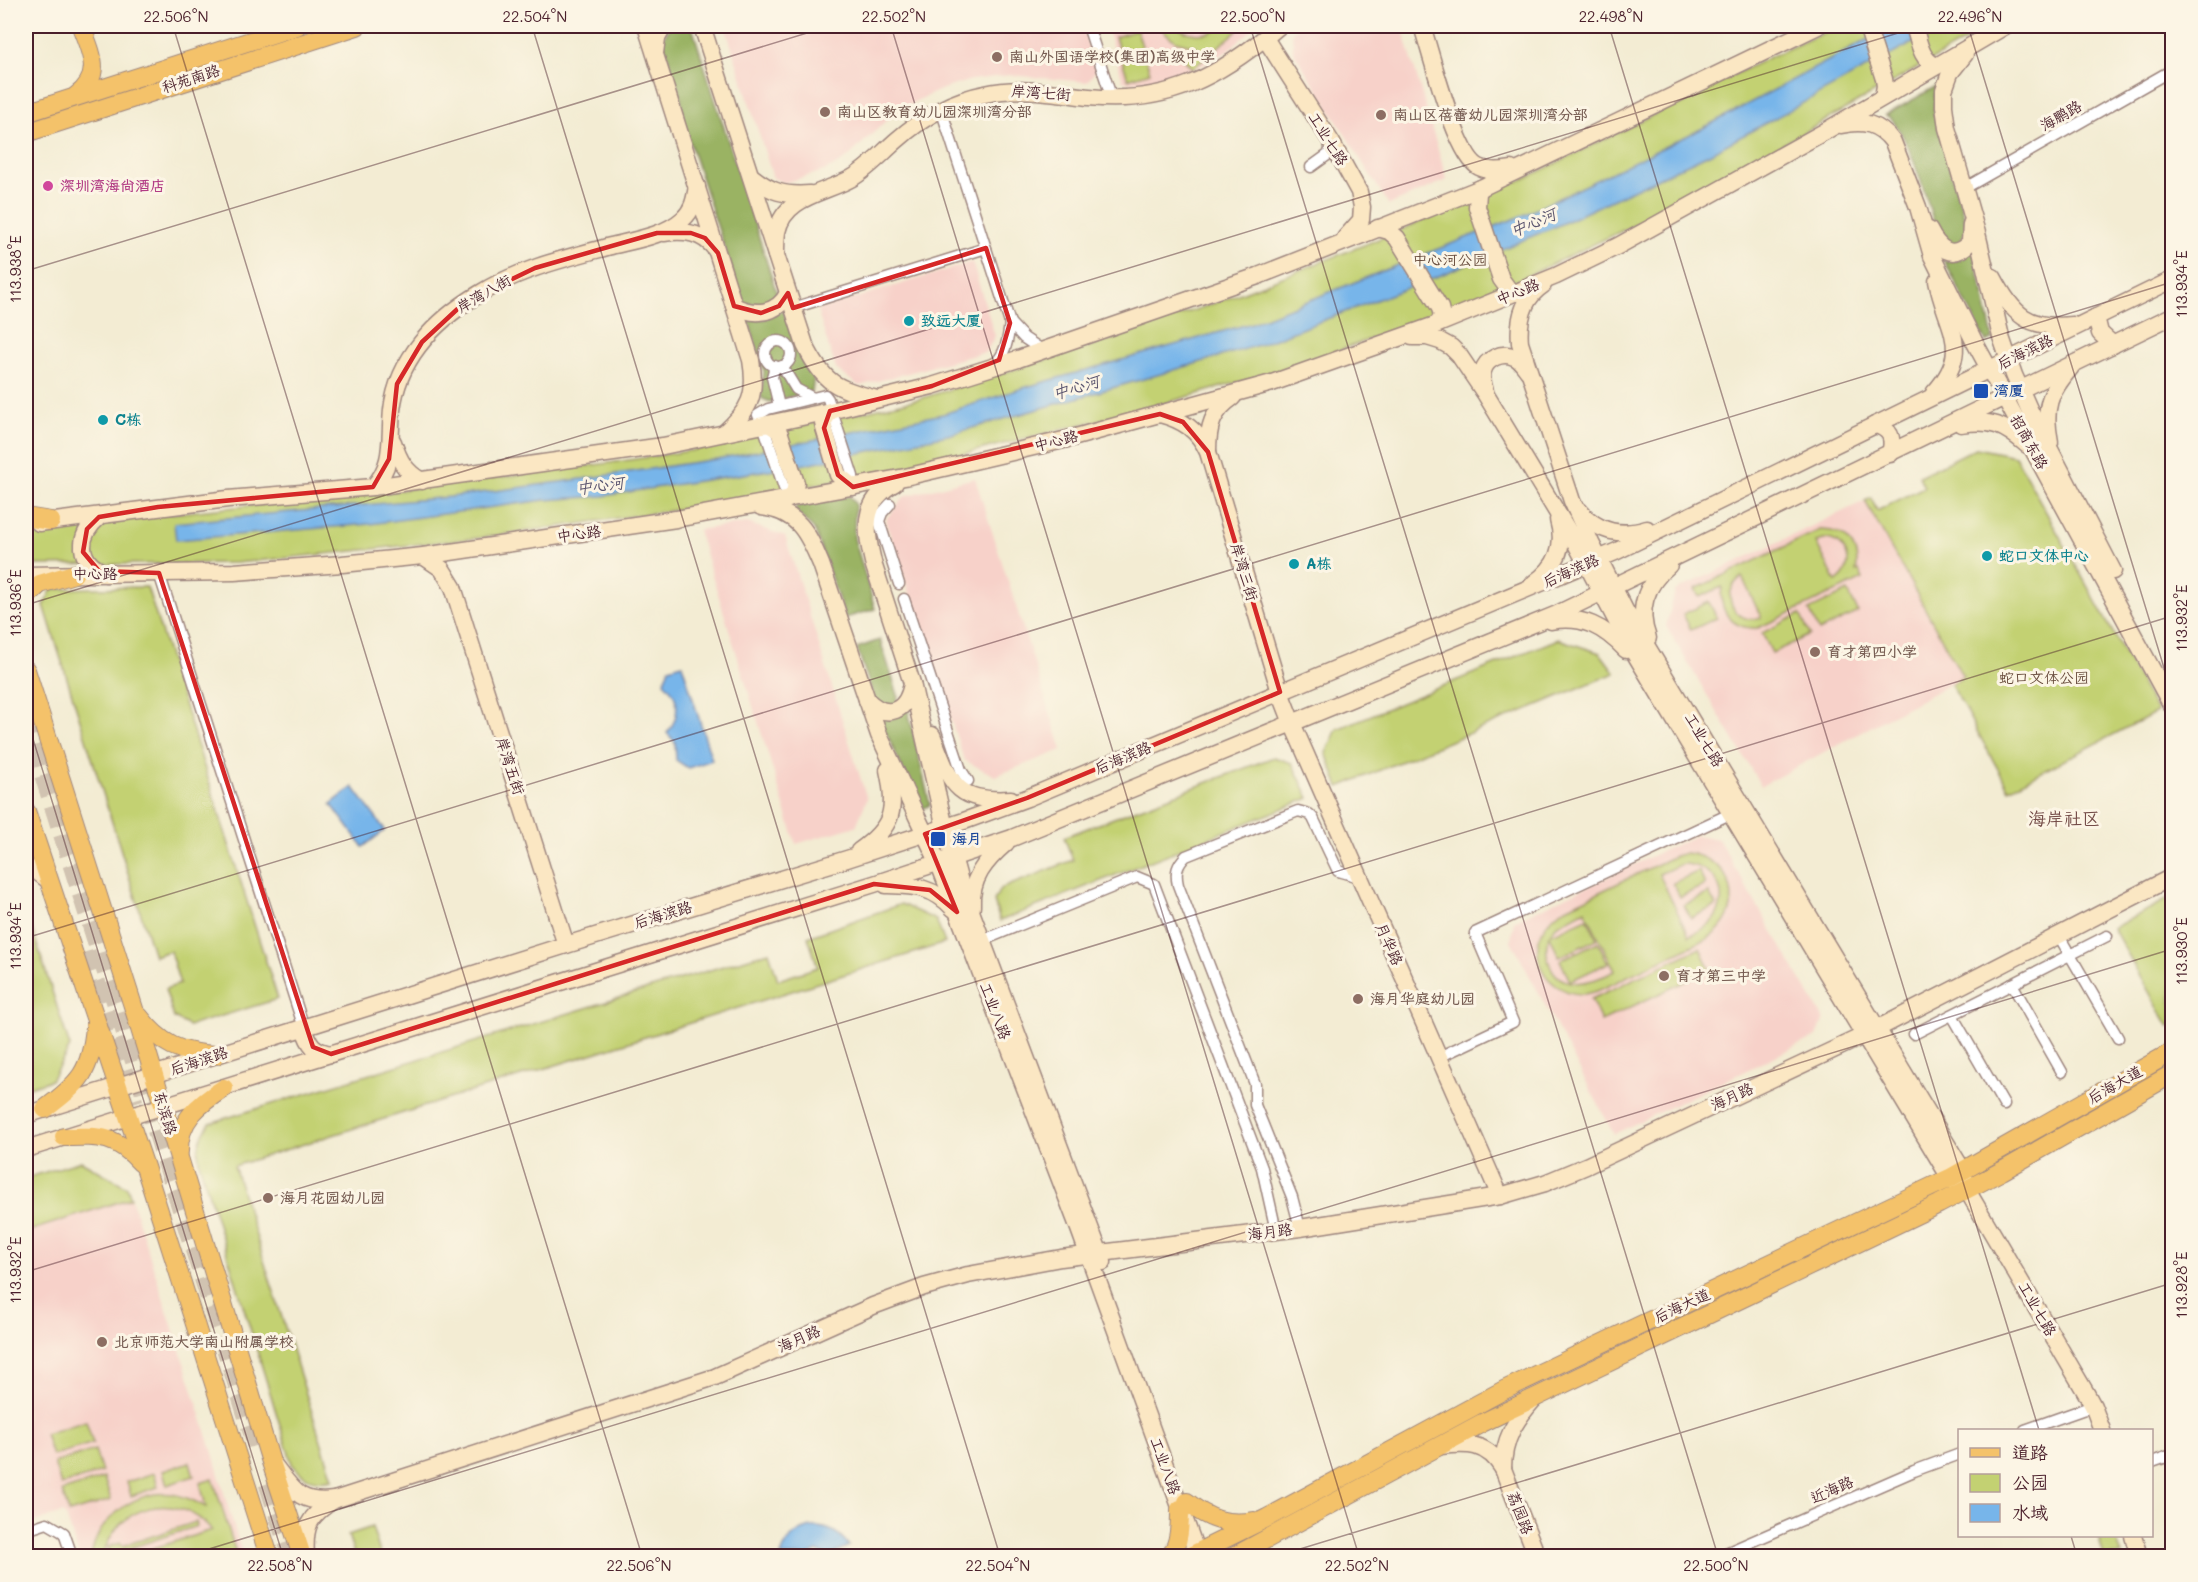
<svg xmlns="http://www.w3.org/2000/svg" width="2198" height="1582" font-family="Mali,'LXGW WenKai TC',sans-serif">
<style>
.built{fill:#f7d1c9}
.green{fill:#c3d172;stroke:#86784e;stroke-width:1.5;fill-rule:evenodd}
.forest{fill:#9ab364;stroke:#726948;stroke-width:1.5}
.water{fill:#77b5ea;stroke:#606a8a;stroke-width:1.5}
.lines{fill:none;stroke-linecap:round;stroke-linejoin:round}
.highway-tunnel{stroke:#d1c3b1;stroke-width:21;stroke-dasharray:21 10;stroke-linecap:butt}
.street-casing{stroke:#9e867f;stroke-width:13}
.secondary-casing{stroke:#9e867f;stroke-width:19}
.primary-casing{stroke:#9e867f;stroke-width:20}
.street{stroke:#fff;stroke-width:10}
.secondary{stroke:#fbe7c3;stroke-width:16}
.primary{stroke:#f4c26a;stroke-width:18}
.marked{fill:none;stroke:#d62828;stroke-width:4.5;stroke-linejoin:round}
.ticks{fill:none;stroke:#4a1f2b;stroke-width:1.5;stroke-opacity:0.45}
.education-dot{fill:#8d6e63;stroke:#fcf5e5;stroke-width:2}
.hotel-dot{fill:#d1479c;stroke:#fcf5e5;stroke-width:2}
.culture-dot{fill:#0f9aa8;stroke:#fcf5e5;stroke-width:2}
.transit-dot{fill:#1a4fb4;stroke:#fcf5e5;stroke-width:2}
.labels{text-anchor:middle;stroke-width:6;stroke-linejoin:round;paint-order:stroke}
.education-label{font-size:15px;font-weight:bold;fill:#785e54;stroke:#fcf5e5;text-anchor:start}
.street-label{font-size:15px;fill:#4a1f2b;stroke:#fcf5e5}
.hotel-label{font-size:15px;font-weight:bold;fill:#b23c85;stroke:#fcf5e5;text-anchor:start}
.park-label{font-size:15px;fill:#684c3d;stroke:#fcf5e5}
.culture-label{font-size:15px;font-weight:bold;fill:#0d838f;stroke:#fcf5e5;text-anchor:start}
.transit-label{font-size:15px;font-weight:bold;fill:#164399;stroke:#fcf5e5;text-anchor:start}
.water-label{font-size:16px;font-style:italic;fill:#5a546e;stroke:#fcf5e5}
.quarter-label{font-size:18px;fill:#744c48;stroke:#fcf5e5}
.neatline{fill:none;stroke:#4a1f2b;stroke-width:2}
.ticks-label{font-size:15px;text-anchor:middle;fill:#4a1f2b}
</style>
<rect width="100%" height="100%" fill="#fcf5e5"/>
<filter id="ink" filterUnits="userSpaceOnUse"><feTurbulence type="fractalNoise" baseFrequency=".0167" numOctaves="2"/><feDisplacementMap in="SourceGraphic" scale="12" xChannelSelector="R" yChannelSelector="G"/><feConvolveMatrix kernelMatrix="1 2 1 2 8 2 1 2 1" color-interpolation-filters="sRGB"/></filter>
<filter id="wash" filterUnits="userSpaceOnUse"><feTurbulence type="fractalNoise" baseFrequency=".008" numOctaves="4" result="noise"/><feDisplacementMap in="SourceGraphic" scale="24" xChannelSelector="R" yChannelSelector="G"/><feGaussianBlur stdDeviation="1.35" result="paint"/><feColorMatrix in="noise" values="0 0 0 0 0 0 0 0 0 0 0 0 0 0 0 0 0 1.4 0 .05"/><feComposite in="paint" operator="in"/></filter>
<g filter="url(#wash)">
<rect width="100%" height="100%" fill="#f3ecd3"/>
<g class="built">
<polygon points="725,26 1082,26 1096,70 1087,82 1010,75 971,80 943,89 916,101 890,117 847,158 836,165 824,171 784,183 773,178"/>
<polygon points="1106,26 1256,26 1226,52 1205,64 1186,73 1165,78 1128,83 1123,80"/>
<polygon points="1298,26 1402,26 1447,180 1389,205 1293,51 1292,32"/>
<polygon points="972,262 995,336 986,352 859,386 836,369 817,310"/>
<polygon points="975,478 1062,750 995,776 964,760 885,520 905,496"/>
<polygon points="1865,501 1963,677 1761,786 1666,626 1675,591"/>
<polygon points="747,523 785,536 867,799 856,826 796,844 698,530"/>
<polygon points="1697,835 1718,839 1824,1019 1817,1036 1614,1134 1511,941 1514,921"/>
<polygon points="131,1198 213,1453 225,1497 243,1556 79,1556 66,1516 62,1513 26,1525 26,1232"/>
</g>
<g class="green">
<polygon points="1158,26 1175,26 1186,32 1197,34 1209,33 1219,28 1217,26 1243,26 1192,69 1184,59 1198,47 1175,41"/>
<polygon points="1839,26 1991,26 1807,131 1647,219 1493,292 1421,321 1295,366 1155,406 907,468 682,509 479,538 236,563 26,565 26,534 168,514 393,491 609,463 695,450 919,399 1116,338 1226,299 1364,245 1526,178 1774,55"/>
<polygon points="1137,30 1150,72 1128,79 1115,37"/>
<polygon points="1976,448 2015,456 2157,712 2009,789 1951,684 1963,677 1865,501 1871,498 1877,511 1924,487 1919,476"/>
<path d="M1820 530C1845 529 1861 547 1856 572L1859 571 1863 579 1758 628C1732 630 1718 611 1722 587L1699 597 1695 589ZM1828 539C1850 544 1855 570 1836 582L1816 542ZM1742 577 1761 617V618C1734 626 1718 592 1742 577Z"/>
<polygon points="147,587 278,999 189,1026 174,1018 165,989 180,984 170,951 154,956 44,605 52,589"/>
<polygon points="1848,591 1858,612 1819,631 1809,610"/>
<polygon points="1709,602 1717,618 1691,630 1683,614"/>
<polygon points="1800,614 1810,635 1772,653 1762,633"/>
<polygon points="1558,639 1600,653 1615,673 1339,787 1326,753 1337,729"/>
<polygon points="1274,757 1292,763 1309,798 1000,921 994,901 1000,889 1073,860 1064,837"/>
<path d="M1686 853C1735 859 1749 912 1707 939 1680 951 1654 964 1628 976 1616 982 1603 990 1590 993 1564 998 1540 979 1538 954 1536 935 1546 922 1560 911L1675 856ZM1682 864C1709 864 1732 889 1716 916 1710 926 1699 931 1689 936L1659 874ZM1585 910 1615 971C1592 983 1557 994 1548 959 1546 951 1545 943 1550 936L1559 957 1597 939 1587 918 1550 935 1556 926Z"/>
<polygon points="1699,871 1705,885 1680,897 1673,883"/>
<polygon points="1709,893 1716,906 1691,918 1684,905"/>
<polygon points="2172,897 2172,1025 2169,1027 2113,928"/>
<path d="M901 904 936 920 945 943 234 1166 333 1479C314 1483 304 1479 292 1464L200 1166C196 1149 199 1137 210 1123L769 952 778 980 818 967 808 937Z"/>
<polygon points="26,910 70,1047 51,1080 26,1088"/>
<polygon points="1598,942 1608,963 1570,981 1560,960"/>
<polygon points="1700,948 1710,970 1601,1021 1591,999"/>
<polygon points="81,1161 127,1187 131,1198 26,1232 26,1178"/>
<polygon points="86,1421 93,1443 52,1456 45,1434"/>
<polygon points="95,1450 102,1472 61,1485 54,1463"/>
<polygon points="190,1462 194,1476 167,1485 163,1471"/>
<polygon points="154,1473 158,1487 131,1496 127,1482"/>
<polygon points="104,1478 111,1500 69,1513 62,1491"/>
<path d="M213 1479 237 1556H128L212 1530C177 1489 116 1504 103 1556H91C97 1520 134 1490 172 1494 185 1496 195 1501 206 1507L200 1483Z"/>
<polygon points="196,1522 197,1526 124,1550 124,1552 111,1556 108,1547 121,1543 122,1546"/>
<polygon points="372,1527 381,1556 355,1556 348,1535"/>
<polygon points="2098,1536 2115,1536 2122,1556 2104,1556"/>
</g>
<g class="forest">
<polygon points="671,26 692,27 778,297 768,304 743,304 685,128 680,93 662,39"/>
<path d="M1940 84 1935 95 1934 114 1967 226 1962 239 1953 245 1940 242C1931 215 1908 126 1886 115Z"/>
<path d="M1973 246 1993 339 1986 342 1944 260C1958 262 1967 259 1973 246Z"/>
<polygon points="783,310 796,346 814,377 812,391 770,402 761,398 764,371 748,319 765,319"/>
<polygon points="850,496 855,504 854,538 875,609 845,618 815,531 795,510 797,506"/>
<polygon points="880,640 898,695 897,702 891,707 876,704 857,648"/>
<polygon points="907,706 930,805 921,809 880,719 892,719"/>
</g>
<g class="water">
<polygon points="1893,26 1944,26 1711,153 1559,225 1441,275 1262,344 1154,376 948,435 801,465 603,496 545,500 370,524 176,540 174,523 450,497 596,477 717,459 943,414 1023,388 1252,323 1526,214 1703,128"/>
<path d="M682 664 712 760 688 768 676 760 675 742 667 733C681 716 680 696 664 682L669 668Z"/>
<polygon points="353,787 385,830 363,847 331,804"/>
<path d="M811 1527C828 1526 840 1532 849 1546L828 1556 817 1551 807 1556H781C786 1540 795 1531 811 1527Z"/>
</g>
</g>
<g filter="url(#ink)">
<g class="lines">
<g class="highway-tunnel">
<polyline points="26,716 258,1447"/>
<polyline points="86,952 133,1103"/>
<polyline points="269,1483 292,1556"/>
</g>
<g class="street-casing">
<g id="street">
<polyline points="1088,26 1112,99"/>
<polyline points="941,109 1010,323 1024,338 1042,350"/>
<polyline points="1311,167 1329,154 1331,143"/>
<polyline points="1965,188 2172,70"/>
<polyline points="793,308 986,248"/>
<circle cx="778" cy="354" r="13"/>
<polyline points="775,366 772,377 779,406"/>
<polyline points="782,366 796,389 813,398"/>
<path d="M993 366C1006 354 1008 340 1010 323"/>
<polyline points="784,488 763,425 758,415 768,409 825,395 828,399 853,476"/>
<polyline points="890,504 882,513 879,521 899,584"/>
<polyline points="159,573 304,1028"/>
<polyline points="904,599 961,770 968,781"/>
<polyline points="2059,936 2118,1038"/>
<polyline points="981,941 1137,877 1154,884 1262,1168 1276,1231"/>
<polyline points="2012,984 2062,1072"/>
<polyline points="1952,1015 2004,1105"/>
<polyline points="1914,1034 2107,936"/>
<polyline points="1439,1057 1513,1022 1475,933 1734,812"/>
<path d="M1300 1228 1292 1197 1255 1105V1084L1178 885C1175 872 1177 865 1186 856L1298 811 1309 814 1313 818 1338 871 1359 877"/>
<polyline points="2025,1430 2093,1406"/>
<polyline points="2152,1462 2172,1455"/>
<polyline points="26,1530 47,1523 64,1533 72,1556"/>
<polyline points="1719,1556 1914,1471 1960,1454"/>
</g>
</g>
<g class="secondary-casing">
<g id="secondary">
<path d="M646 26 751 360C757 395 750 410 724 433"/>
<path d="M702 26 805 345C824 384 836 388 877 399"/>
<path d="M1422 26C1431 53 1456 156 1479 167 1489 172 1500 171 1511 169"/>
<polyline points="1867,26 1884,79 1885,86 1883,97"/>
<path d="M1914 26C1919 41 1920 59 1936 66"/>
<polyline points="1265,38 1332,143 1359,192 1362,207 1361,220 1345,238"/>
<polyline points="655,53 657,38 664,26"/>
<polyline points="1965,54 1950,73 1944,90 1944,106 1947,128 1977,233 2001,337 2014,375 2030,411 2113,571"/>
<path d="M1841 125C1863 120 1879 123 1893 142L1918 207 1932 256 1974 341 2172 706"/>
<path d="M751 176C771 192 784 196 810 194"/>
<polyline points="1481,188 1478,193 1477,207 1501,279 1509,290 1516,293"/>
<polyline points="1378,228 1389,231 1397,238 1440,308 1442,316 1438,324"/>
<path d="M1929 230C1938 248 1952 262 1970 242L1971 224"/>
<path d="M664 233C684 230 703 232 716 250"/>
<path d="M776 255C776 247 776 239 777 232 784 196 826 193 852 178 869 168 882 153 897 140 922 118 952 100 985 94 1019 86 1055 93 1089 97 1168 105 1221 76 1279 26"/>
<path d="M1993 277C2013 315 2028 330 2073 325"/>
<path d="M1543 285C1523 298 1518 320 1520 343L1572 501 1591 543 1626 612 1963 1171 1967 1190 2086 1393 2093 1406 2102 1430"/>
<path d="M734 306C754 316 777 315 788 293"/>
<polyline points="2096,317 2100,333 2113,345"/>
<polyline points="1412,337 1427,337 1440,341 1451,347 1459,355 1486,395 1575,542 1626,639 1950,1178 1961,1185"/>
<path d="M1485 391C1483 384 1481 378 1483 371 1486 359 1502 351 1514 357 1520 359 1524 366 1528 371"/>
<path d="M1934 393C1974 349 1946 328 1937 281"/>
<polyline points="830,411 823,423 824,428 838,475 853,487"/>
<path d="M1160 414C1183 420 1198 430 1208 452L1280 692 1292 723 1500 1196"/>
<polyline points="769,424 778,430 780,434 796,483 794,493 789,499"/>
<path d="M1961 424C1991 419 2005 425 2027 445"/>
<path d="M1875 425C1891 429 1894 438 1890 454"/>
<path d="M393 442C399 460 405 472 422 481"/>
<path d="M2050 442C2043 407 2049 393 2071 367"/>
<path d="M1208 451C1208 427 1212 411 1233 397"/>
<path d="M895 483C859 502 866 533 874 566L912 683 945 828 960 882 1103 1262"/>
<path d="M373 487C395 464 389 438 392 410 398 358 436 320 479 294 519 269 566 258 611 246 635 240 664 236 683 219 693 210 695 199 697 186"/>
<path d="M761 507C798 511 808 533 821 564L879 735 939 864 1079 1229 1198 1556"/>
<path d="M1579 510C1597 532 1621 537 1647 529"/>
<path d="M99 517C77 536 76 561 106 574"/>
<polyline points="39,523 228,499 373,487 663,446 830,411 932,386 1018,359 1258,276 1481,188 1818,26"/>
<polyline points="423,556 442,569 453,587 566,945"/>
<polyline points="26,575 234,572 342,564 423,556 676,519 905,477 1072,438 1272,383 1438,324 1556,276 1618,246 1824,132 2005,26"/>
<path d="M1534 583C1556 568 1566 546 1558 520"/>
<path d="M1551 621C1583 615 1604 627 1626 650"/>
<path d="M1648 638C1637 609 1645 585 1669 565"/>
<path d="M867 700C888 721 907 711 912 684"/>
<path d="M932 735C951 782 953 803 1011 799"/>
<path d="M859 851C893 827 897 810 888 770"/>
<polyline points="26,867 36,871 48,880"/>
<path d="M886 885C915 886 933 886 954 909"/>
<path d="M972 907C970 879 985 861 1006 843"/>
<path d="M304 1028C309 1045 314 1051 331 1054"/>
<polyline points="26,1115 566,945 847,859 964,821 1027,798 1615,552 2172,280"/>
<polyline points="26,1149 874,884 1012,838 1555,615 2172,316"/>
<path d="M1440 1446C1468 1443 1487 1442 1503 1469L1537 1556"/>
<path d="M274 1465C294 1491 299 1504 334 1500L715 1377 873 1306 924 1287 968 1275 1061 1258 1300 1228 1500 1196 1545 1183 1586 1166 1865 1035 2172 877"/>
<path d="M1503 1469C1503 1439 1516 1419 1535 1398"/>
<polyline points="2133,1536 2139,1556"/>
<path d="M306 1556C304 1527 308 1516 334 1500"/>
</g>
</g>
<g class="primary-casing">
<g id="primary">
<path d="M76 96C104 75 91 53 81 26"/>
<polyline points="26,113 297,26"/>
<polyline points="26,133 357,26"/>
<polyline points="26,517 51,521"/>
<polyline points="26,597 40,584 74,574"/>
<polyline points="26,670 134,1009 271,1462 302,1556"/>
<polyline points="26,811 145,1167 269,1556"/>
<path d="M139 1016C161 1045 180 1053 216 1055"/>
<path d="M45 1109C80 1083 91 1071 95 1027"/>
<path d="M64 1137C100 1136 116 1135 141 1163"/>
<path d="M179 1152C178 1120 199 1104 224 1088"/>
<path d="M1187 1502C1208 1519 1227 1526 1254 1521"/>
<path d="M1170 1556C1180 1544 1180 1524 1180 1509"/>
<polyline points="1190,1556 1267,1518 1504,1390 1950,1178 2172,1052"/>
<polyline points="1235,1556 1482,1423 1939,1204 2002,1171 2172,1074"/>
</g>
</g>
<use href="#street" class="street"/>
<use href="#secondary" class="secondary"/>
<use href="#primary" class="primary"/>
</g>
</g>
<path class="marked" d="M657 233H691L705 238 718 253 734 306 761 313 779 306 788 293 793 308 986 248 1010 323 999 360 932 386 830 411 824 428 838 475 853 487 1160 414 1183 422 1208 452 1280 692 1027 798 925 834 957 912 930 890 874 884 331 1054 313 1047 159 573 99 571 83 552 87 529 99 517 158 507 373 487 389 459 397 384 422 342 465 302 535 268Z"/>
<path class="ticks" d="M173 26 642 1556M532 26 1000 1556M891 26 1359 1556M1250 26 1718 1556M1609 26 2039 1430M1968 26 2172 694M26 271 830 26M26 605 1921 26M26 716 283 1556M26 938 2172 282M26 1272 2172 616M2071 1536 2077 1556M186 1556 2172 949M1277 1556 2172 1283"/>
<g class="education-dot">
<circle cx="997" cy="57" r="6"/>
<circle cx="825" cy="112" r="6"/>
<circle cx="1381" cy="115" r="6"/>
<circle cx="1815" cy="652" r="6"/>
<circle cx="1664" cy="976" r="6"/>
<circle cx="1358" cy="999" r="6"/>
<circle cx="268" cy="1198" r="6"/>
<circle cx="102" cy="1342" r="6"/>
</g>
<circle class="hotel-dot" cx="48" cy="186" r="6"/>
<g class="culture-dot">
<circle cx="909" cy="321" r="6"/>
<circle cx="103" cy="420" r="6"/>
<circle cx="1987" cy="556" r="6"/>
<circle cx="1294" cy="564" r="6"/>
</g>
<g class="transit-dot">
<rect x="1973" y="383" width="16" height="16" rx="3"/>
<rect x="930" y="831" width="16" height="16" rx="3"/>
</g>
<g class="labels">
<g class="education-label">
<text x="1009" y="62">南山外国语学校(集团)高级中学</text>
<text x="837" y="117">南山区教育幼儿园深圳湾分部</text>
<text x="1393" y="120">南山区蓓蕾幼儿园深圳湾分部</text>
<text x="1827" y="657">育才第四小学</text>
<text x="1676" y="981">育才第三中学</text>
<text x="1370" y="1004">海月华庭幼儿园</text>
<text x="280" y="1203">海月花园幼儿园</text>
<text x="114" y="1347">北京师范大学南山附属学校</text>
</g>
<g class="street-label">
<text transform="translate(191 79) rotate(-18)" y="5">科苑南路</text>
<text transform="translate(1041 93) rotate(4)" y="5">岸湾七街</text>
<text transform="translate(2061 116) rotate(-30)" y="5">海鹏路</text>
<text transform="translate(1328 139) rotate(58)" y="5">工业七路</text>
<text transform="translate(1518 292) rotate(-22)" y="5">中心路</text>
<text transform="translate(484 294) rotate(-30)" y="5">岸湾八街</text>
<text transform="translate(2025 352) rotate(-26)" y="5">后海滨路</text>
<text transform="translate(1056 441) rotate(-14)" y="5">中心路</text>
<text transform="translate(2029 442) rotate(61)" y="5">招商东路</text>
<text transform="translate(579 534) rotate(-8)" y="5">中心路</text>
<text transform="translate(1571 571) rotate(-24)" y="5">后海滨路</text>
<text transform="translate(1244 572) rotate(73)" y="5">岸湾三街</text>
<text x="95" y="579">中心路</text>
<text transform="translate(1704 740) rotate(59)" y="5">工业七路</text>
<text transform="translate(1123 758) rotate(-23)" y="5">后海滨路</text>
<text transform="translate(510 766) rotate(72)" y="5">岸湾五街</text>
<text transform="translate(663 915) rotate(-17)" y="5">后海滨路</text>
<text transform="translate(1389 944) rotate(66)" y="5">月华路</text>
<text transform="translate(995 1011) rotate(69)" y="5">工业八路</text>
<text transform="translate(199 1061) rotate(-18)" y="5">后海滨路</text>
<text transform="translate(2115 1085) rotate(-30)" y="5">后海大道</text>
<text transform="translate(1732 1097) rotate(-25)" y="5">海月路</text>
<text transform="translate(165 1113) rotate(73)" y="5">东滨路</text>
<text transform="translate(1270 1232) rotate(-7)" y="5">海月路</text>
<text transform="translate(1682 1306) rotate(-25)" y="5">后海大道</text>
<text transform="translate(2037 1309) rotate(60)" y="5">工业七路</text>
<text transform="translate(799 1339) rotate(-24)" y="5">海月路</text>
<text transform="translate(1165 1466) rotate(70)" y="5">工业八路</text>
<text transform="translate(1832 1490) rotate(-24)" y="5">近海路</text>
<text transform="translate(1520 1513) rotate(69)" y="5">荔园路</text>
</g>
<g class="hotel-label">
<text x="60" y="191">深圳湾海尚酒店</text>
</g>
<g class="park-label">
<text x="1450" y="265">中心河公园</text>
<text x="2044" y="683">蛇口文体公园</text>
</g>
<g class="culture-label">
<text x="921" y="326">致远大厦</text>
<text x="115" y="425">C栋</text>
<text x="1999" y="561">蛇口文体中心</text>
<text x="1306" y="569">A栋</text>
</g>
<g class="transit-label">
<text x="1994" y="396">湾厦</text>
<text x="952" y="844">海月</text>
</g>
<g class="water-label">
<text transform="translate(1533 222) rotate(-23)" y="6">中心河</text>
<text transform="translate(1076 387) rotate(-16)" y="6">中心河</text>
<text transform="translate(600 485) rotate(-7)" y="6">中心河</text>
</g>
<g class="quarter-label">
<text x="2064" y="825">海岸社区</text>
</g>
</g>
<rect width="2198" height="1582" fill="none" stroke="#fcf5e5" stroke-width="66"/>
<rect x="1958" y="1429" width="195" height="108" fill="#fcf5e5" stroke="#b59f9b" stroke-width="1.5"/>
<rect x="1970" y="1448" width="30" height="9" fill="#f4c26a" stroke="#b59f9b" stroke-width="1.5"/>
<text x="2012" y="1459" font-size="18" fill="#4a1f2b">道路</text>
<rect x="1970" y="1474" width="30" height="18" fill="#c3d172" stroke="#b59f9b" stroke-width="1.5"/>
<text x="2012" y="1489" font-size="18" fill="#4a1f2b">公园</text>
<rect x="1970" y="1504" width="30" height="18" fill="#77b5ea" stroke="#b59f9b" stroke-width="1.5"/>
<text x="2012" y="1519" font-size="18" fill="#4a1f2b">水域</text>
<rect x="33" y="33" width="2132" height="1516" class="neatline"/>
<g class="ticks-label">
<text x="176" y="22">22.506°N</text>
<text x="535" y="22">22.504°N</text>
<text x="894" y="22">22.502°N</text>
<text x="1253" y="22">22.500°N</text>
<text x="1611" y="22">22.498°N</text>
<text x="1970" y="22">22.496°N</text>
<text transform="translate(16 269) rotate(-90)" y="5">113.938°E</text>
<text transform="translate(2182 284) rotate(-90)" y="5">113.934°E</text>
<text transform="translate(16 603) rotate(-90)" y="5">113.936°E</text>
<text transform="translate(2182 618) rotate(-90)" y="5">113.932°E</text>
<text transform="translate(16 936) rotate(-90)" y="5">113.934°E</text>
<text transform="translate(2182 951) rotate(-90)" y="5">113.930°E</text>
<text transform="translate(16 1270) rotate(-90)" y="5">113.932°E</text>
<text transform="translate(2182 1285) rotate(-90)" y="5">113.928°E</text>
<text x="280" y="1571">22.508°N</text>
<text x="639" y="1571">22.506°N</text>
<text x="998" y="1571">22.504°N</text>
<text x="1357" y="1571">22.502°N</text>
<text x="1716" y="1571">22.500°N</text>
</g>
</svg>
